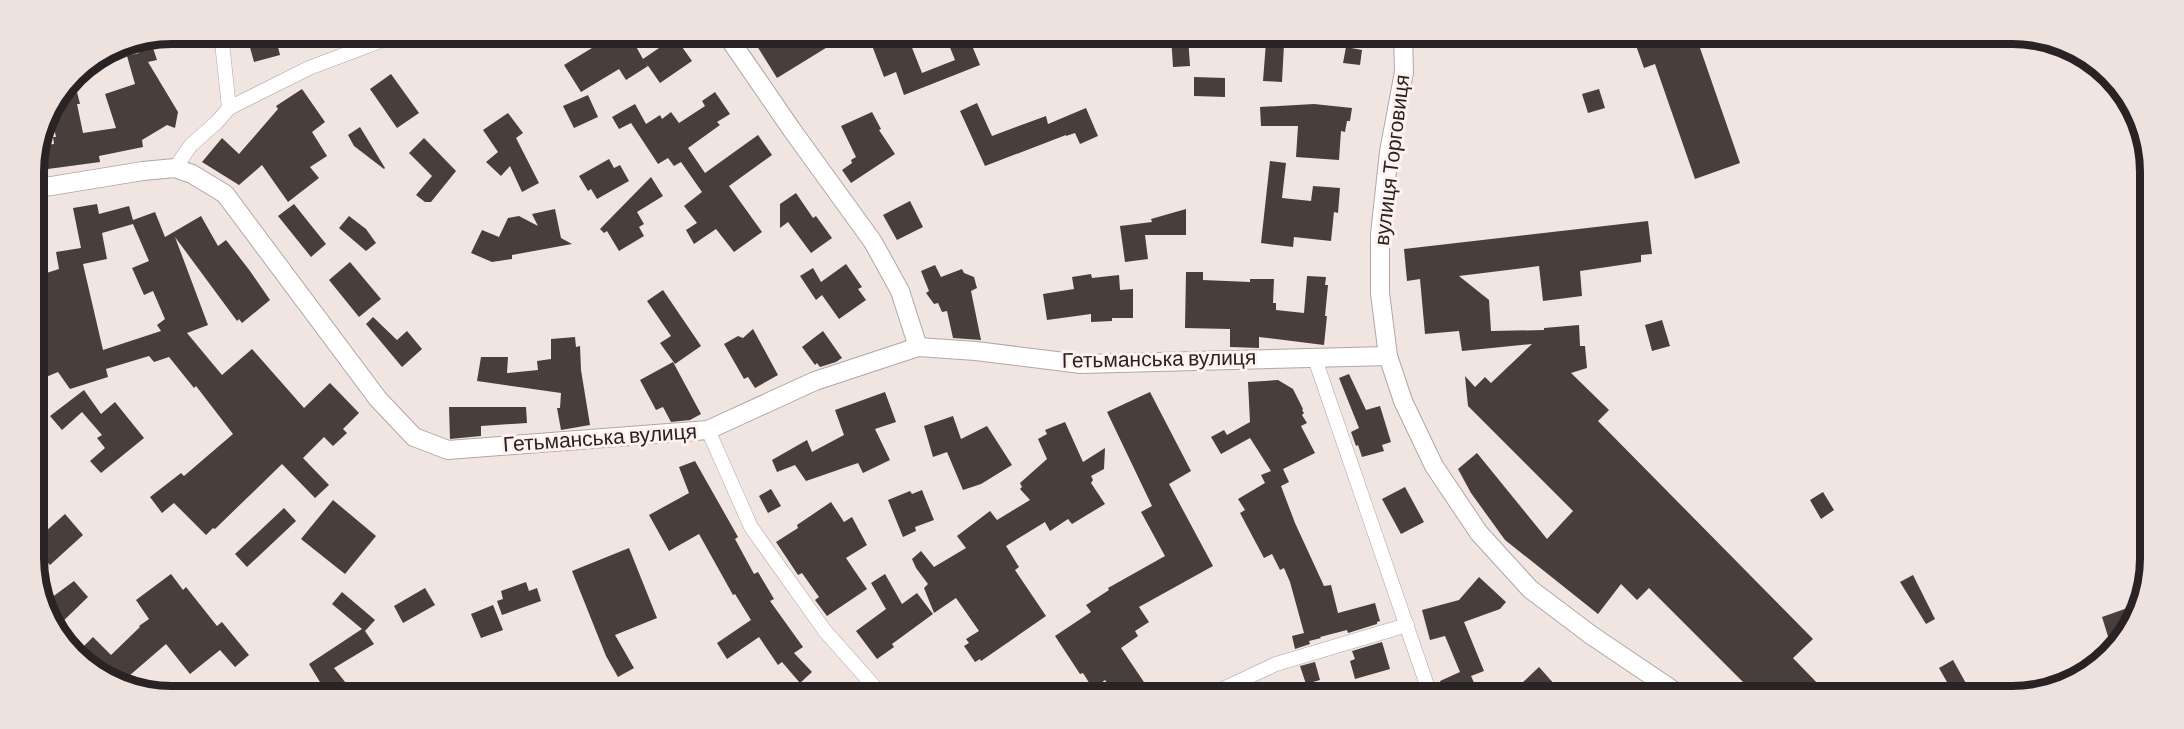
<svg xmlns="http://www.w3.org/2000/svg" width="2184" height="729" font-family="Barlow,sans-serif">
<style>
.building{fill:#483e3c;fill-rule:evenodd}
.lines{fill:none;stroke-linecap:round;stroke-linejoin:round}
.minor-casing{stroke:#b2a5a3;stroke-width:15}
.tertiary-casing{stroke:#b2a5a3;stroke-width:20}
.minor{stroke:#fff;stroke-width:14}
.tertiary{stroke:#fff;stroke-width:18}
.labels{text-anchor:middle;stroke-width:6;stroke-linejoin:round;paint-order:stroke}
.street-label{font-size:21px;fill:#292423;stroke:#fff2ef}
.rim{fill:none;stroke:#292423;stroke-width:8}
</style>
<rect width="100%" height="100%" fill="#f1e5e2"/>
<g class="building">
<polygon points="246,33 310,33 310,38 278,47 280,55 254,62"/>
<polygon points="615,34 629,34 643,59 675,37 692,61 660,83 644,60 648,66 626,80 619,69 581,92 564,65"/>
<polygon points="775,35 783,35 790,47 811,35 847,35 777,78 757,46"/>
<polygon points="868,35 907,35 922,73 955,60 945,35 1004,35 973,48 980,65 904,95 896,72 884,77"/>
<polygon points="1171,36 1188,36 1190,66 1173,67"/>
<polygon points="1643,37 1725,37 1725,39 1700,48 1740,163 1695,179 1655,64 1644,68 1634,40"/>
<polygon points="1266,42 1284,44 1282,82 1263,81"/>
<polygon points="152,45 157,60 148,62 178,112 175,128 167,125 142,140 143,147 99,156 100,162 33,171 37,146 54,144 53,137 56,137 50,109 65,86 75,84 80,104 77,104 83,133 116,128 105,94 135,84 127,56 139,53 139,49"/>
<polygon points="1346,47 1362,50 1360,65 1343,63"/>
<polygon points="391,74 419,113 397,128 370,89"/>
<polygon points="1194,77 1225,78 1225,97 1194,96"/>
<polygon points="302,89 325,122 312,132 327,156 310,167 319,178 288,202 262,165 239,185 202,162 222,138 239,154 278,109 276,106"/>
<polygon points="1599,89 1605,108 1588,113 1582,94"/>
<polygon points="715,92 730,114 717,122 720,125 688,148 705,173 758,135 772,155 729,186 762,232 734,252 716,229 694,244 686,230 697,223 684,206 702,192 681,162 674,166 668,158 658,164 631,123 619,129 612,117 635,104 646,124 660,115 662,119 671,112 679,123 705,106 702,101"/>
<polygon points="588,95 598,117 574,128 563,106"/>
<polygon points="977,103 992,136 1046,116 1048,124 1086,108 1098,136 1080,144 1075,133 1066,136 1066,135 985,166 960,111"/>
<polygon points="1314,104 1352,108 1350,121 1347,121 1345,132 1341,131 1339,160 1296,157 1298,126 1261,126 1260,107"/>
<polygon points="872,112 881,129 879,130 895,154 851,183 842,170 852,163 851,160 856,157 841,126"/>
<polygon points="508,113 523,133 516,138 539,183 522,192 510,166 501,176 486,162 498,152 483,130"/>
<polygon points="360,127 385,168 384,169 354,146 348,135"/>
<polygon points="424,138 456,171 431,202 425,202 416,195 432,176 409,153"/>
<polygon points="609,159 614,168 620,165 629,181 597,199 591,189 588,191 579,176"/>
<polygon points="1270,161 1286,163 1282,198 1311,201 1313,186 1340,188 1338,213 1334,212 1331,241 1294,237 1293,247 1261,243"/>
<polygon points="651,177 663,196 637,212 644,224 639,227 644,236 619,251 607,231 604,233 600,229"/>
<polygon points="796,193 813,218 816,216 832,238 811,253 788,222 780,228 780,204"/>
<polygon points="910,201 923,227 897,240 883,215"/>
<path d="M97 204 99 214 129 206 133 220 155 212 165 237 201 216 218 246 226 240 250 271 270 300 242 323 239 319 237 321 175 237 208 325 187 333 222 375 252 349 304 408 330 383 359 413 343 429 347 433 333 446 324 437 303 458 329 485 315 498 282 464 215 529 213 528 206 535 174 503 162 513 150 497 181 473 184 476 233 434 196 386 194 388 169 357 154 362 149 356 106 369 108 377 70 389 58 372 34 382V351L42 348 34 319V277L59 269 56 252 81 248 73 208ZM133 224 149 261 132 268 144 295 153 291 165 319 157 325 161 331 103 350 83 264 107 259 102 233Z"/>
<polygon points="294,204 326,244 311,257 278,216"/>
<polygon points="555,209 561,238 572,244 512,255 512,259 492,262 471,253 482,230 499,237 508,218 519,216 538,226 532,214"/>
<polygon points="1186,209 1186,235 1145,235 1148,259 1125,262 1120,226 1152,222 1151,219"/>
<polygon points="349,216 366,229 376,243 366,251 339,228"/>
<polygon points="1648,221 1652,254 1641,255 1641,262 1580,271 1582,296 1543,301 1539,266 1459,276 1489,300 1491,331 1544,330 1544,328 1579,325 1580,346 1585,346 1587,368 1571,373 1609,410 1598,421 1813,639 1793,658 1821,687 1812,695 1756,695 1649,588 1637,600 1621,584 1598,614 1505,540 1471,493 1458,469 1477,453 1547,539 1573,511 1468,406 1465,376 1475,387 1485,377 1491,383 1532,344 1462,351 1459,331 1425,334 1420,279 1407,281 1404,249"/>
<polygon points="350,262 381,299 359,317 329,280"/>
<polygon points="846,264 862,287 858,289 866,300 839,319 822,295 816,300 800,276 813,268 821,282"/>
<polygon points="935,265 941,277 962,269 964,273 974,277 977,288 971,291 981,340 953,338 947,311 942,312 938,303 934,304 926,293 929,291 921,271"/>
<polygon points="1186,272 1203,272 1203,280 1250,282 1250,279 1274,279 1273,303 1276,303 1276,310 1304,313 1307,276 1326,277 1325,285 1328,285 1325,316 1327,316 1324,345 1259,337 1259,348 1230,347 1230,329 1185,328"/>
<polygon points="1091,274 1092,278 1119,275 1120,290 1133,289 1133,318 1112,318 1112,321 1091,322 1091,314 1047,320 1043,294 1074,289 1072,277"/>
<polygon points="663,290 701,346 675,364 660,343 671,336 647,301"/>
<polygon points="373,317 397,340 407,331 422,349 402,367 366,324"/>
<polygon points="1662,320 1670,346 1652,351 1645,325"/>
<polygon points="753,329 778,375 755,388 748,377 744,379 724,344 738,336 743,338"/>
<polygon points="823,331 842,358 836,362 820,367 817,363 815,365 802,347"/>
<polygon points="575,337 576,347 580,346 581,370 590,425 561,430 557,408 560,408 561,393 477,381 481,357 508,357 507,373 538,370 537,361 551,359 551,339"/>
<polygon points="673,362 701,414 690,420 671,422 663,407 656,410 640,380"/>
<polygon points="1349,374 1366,410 1380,406 1391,442 1382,445 1384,451 1362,457 1358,445 1356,446 1351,432 1359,428 1339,378"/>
<polygon points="1278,380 1293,389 1303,409 1302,410 1304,413 1302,415 1307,423 1301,426 1315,453 1283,469 1289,482 1281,486 1295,523 1324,586 1331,585 1338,613 1375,603 1380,621 1377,622 1377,624 1348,633 1347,630 1320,637 1321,638 1309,641 1310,644 1295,649 1292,636 1304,633 1290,582 1284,568 1280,570 1272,554 1264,558 1240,513 1245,510 1238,499 1265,483 1261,475 1271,471 1250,438 1221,454 1211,437 1224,430 1227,435 1250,422 1248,382"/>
<polygon points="84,390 101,414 115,402 144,438 101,473 90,461 105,448 97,438 102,435 82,412 62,430 50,416"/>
<polygon points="885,392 896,422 875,429 890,460 863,473 858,463 806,481 795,465 777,472 772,460 807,440 812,452 844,435 835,410"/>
<polygon points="1150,392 1191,471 1169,484 1213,566 1139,607 1149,622 1135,631 1138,636 1121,648 1152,694 1114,694 1105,680 1093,689 1083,673 1080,674 1055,636 1091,612 1086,605 1109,590 1108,588 1165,556 1141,512 1152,506 1107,412"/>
<polygon points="449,407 526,407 527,423 481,426 481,436 450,439"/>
<polygon points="953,416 961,439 987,426 1012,465 981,484 963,490 947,452 933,457 924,426"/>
<polygon points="1065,422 1083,462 1105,448 1104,469 1091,476 1093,480 1091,483 1105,504 1072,524 1068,519 1050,531 1045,522 1006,546 1019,567 1015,570 1046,616 981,661 980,659 975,662 964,646 969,643 966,639 979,631 956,598 934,613 924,588 928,584 916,568 912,559 921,551 934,567 966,548 957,536 990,511 997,520 1030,500 1020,489 1022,487 1020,483 1047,459 1038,439 1047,434 1045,430"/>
<polygon points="695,461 738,537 735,539 754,574 758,572 774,599 770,601 803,647 794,653 812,672 800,683 782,662 778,665 759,637 727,659 717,643 751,620 735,594 733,595 699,534 669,551 649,515 689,493 679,467"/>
<polygon points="1405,487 1424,522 1401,534 1382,499"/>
<polygon points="771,489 781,506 768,513 759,496"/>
<polygon points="922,490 934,520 915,527 916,531 903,537 888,500 910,491 912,494"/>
<polygon points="1823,492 1834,510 1821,519 1810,500"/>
<polygon points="333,500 376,536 345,574 301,539"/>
<polygon points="831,502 844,522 852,517 867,545 846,558 867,589 827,616 815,600 819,597 802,573 798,575 776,542 798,528 797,525"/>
<polygon points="284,508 296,521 247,567 235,554"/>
<polygon points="65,514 83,535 50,565 35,549 35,541"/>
<polygon points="629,548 657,618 615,635 634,668 618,677 606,656 572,571"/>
<polygon points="171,574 183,590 186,587 217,626 222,622 249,655 235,667 220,650 190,674 166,644 122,682 76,654 93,637 111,655 140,627 139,626 149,619 136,600"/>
<polygon points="885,574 902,604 917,593 933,614 892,644 894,647 877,659 856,631 886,609 871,583"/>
<polygon points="1913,575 1935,619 1926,624 1900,582"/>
<polygon points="1479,577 1506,602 1500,609 1464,622 1484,671 1471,676 1476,687 1458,694 1446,694 1440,681 1460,672 1445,636 1430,640 1422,610 1459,600"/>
<polygon points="74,581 88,597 57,627 48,608 55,602 51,598"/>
<polygon points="526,582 529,591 537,588 541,601 502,615 497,601 503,599 501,591"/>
<polygon points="425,588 435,605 403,623 394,606"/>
<polygon points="342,592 375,620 365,631 374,644 334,668 353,692 326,692 309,664 362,629 332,604"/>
<polygon points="2139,604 2137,608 2111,646 2102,617"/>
<polygon points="493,605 503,630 481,638 471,614"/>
<polygon points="1382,642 1390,669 1355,679 1350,661 1355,659 1352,651"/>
<polygon points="1953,660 1973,696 1955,696 1939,668"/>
<polygon points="1315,662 1320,680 1306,684 1300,666"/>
<polygon points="1539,667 1564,695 1527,695 1519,686"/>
</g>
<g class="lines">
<g class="minor-casing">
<g id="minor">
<polyline points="221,33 229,108"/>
<polyline points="175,168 191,145 217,122 229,108 309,68 399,34"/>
<polyline points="1314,356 1430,694"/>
<polyline points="708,430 751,527 825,631 880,693"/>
<polyline points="1212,694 1276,664 1407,625"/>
</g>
</g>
<g class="tertiary-casing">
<g id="tertiary">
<polyline points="726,34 792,130 873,242 900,291 918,347"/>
<polyline points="1403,36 1404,72 1389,152 1380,234 1380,293 1388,356 1403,401 1434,466 1479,533 1530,589 1591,635 1680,695"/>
<polyline points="33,189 143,171 175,168 192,174 225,194 378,399 414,437 448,450 708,430 815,381 918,347 976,351 1081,364 1388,356"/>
</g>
</g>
<use href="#minor" class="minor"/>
<use href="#tertiary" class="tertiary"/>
</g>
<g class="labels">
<g class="street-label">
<text transform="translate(1392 160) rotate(-83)" y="7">вулиця Торговиця</text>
<text transform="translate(1159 359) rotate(-1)" y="7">Гетьманська вулиця</text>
<text transform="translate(600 438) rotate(-4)" y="7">Гетьманська вулиця</text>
</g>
</g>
<path d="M0 0H2184V729H0ZM172 44H2012A128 128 0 0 1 2140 172V558A128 128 0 0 1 2012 686H172A128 128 0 0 1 44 558V172A128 128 0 0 1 172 44Z" fill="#eee2df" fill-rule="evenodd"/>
<path class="rim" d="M172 44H2012A128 128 0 0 1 2140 172V558A128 128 0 0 1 2012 686H172A128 128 0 0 1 44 558V172A128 128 0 0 1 172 44Z"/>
</svg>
